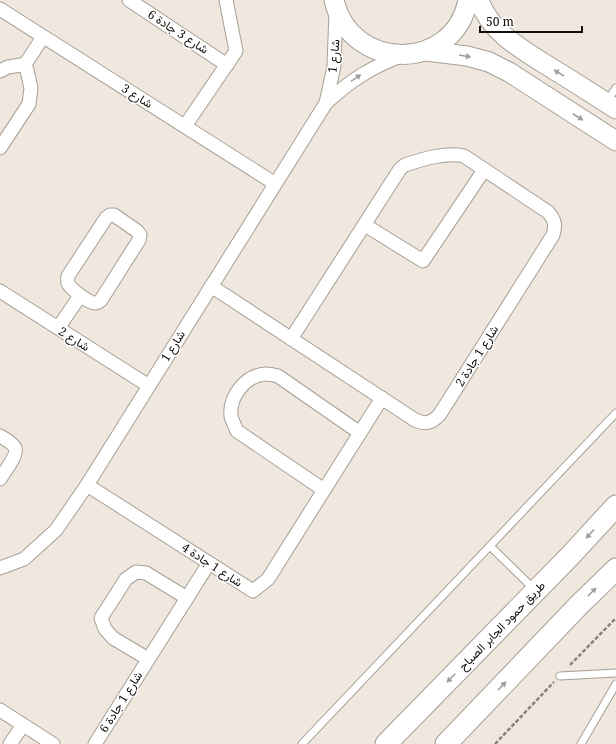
<svg xmlns="http://www.w3.org/2000/svg" width="616" height="744" font-family="'Noto Serif',Vazirmatn,serif">
<style>
.lines{fill:none;stroke-linecap:round;stroke-linejoin:round}
.lane-casing{stroke:#a69f95;stroke-width:9}
.street-casing{stroke:#a69f95;stroke-width:15}
.secondary-casing{stroke:#a69f95;stroke-width:21}
.primary-casing{stroke:#a69f95;stroke-width:23}
.path{stroke:#88827c;stroke-width:2.5;stroke-dasharray:4 2;stroke-linecap:butt}
.lane{stroke:#fff;stroke-width:7}
.street{stroke:#fff;stroke-width:13}
.secondary{stroke:#fff;stroke-width:19}
.primary{stroke:#fff;stroke-width:21}
.oneway{fill:#9f9e9d}
.labels{text-anchor:middle;stroke-width:3;stroke-linejoin:round;paint-order:stroke}
.street-label{font-size:12px;fill:#100d0a;stroke:#fff}
</style>
<rect width="100%" height="100%" fill="#f0e8de"/>
<g class="lines">
<g class="lane-casing">
<g id="lane">
<polyline points="607,101 616,88"/>
<polyline points="490,546 534,589"/>
<polyline points="560,676 616,673"/>
<polyline points="302,744 616,413"/>
<polyline points="581,744 616,684"/>
</g>
</g>
<g class="street-casing">
<g id="street">
<polyline points="129,0 227,65"/>
<polyline points="0,9 274,183"/>
<polyline points="24,66 43,37"/>
<polyline points="0,71 8,67 21,65 24,66 27,70 31,88 29,104 0,148"/>
<polyline points="326,103 334,66 336,11"/>
<polyline points="185,126 236,51 226,0"/>
<path d="M110 215H114L137 231 140 235 139 240 101 300C99 302 98 303 95 303 89 303 70 289 68 283 67 282 68 277 68 276L106 218Z"/>
<polyline points="365,225 423,261 484,170"/>
<path d="M211 286 415 420C426 425 432 423 440 414L553 235C556 225 555 220 548 212L464 156C445 152 423 159 405 165L400 169 291 339"/>
<polyline points="0,291 149,386"/>
<polyline points="58,328 80,296"/>
<path d="M0 436C5 439 13 443 15 448 18 455 4 472 0 479"/>
<polyline points="87,485 253,591 268,579 382,398"/>
<path d="M324 490 237 431C235 426 232 421 231 416 229 397 245 375 266 374 270 374 274 375 278 376L360 433"/>
<path d="M0 568 24 559 56 530 87 485 326 103C352 79 370 68 403 55"/>
<polyline points="148,659 113,638 105,629 101,618 126,579 136,572 146,573 187,598"/>
<polyline points="0,710 53,744"/>
<polyline points="10,744 23,725"/>
<polyline points="95,744 209,563"/>
</g>
</g>
<g class="secondary-casing">
<g id="secondary">
<path d="M334 0C350 72 454 73 468 0"/>
<path d="M479 0C491 35 527 52 556 71 576 83 596 96 616 109"/>
<polyline points="426,51 467,56 489,62 509,72 616,141"/>
</g>
</g>
<g class="primary-casing">
<g id="primary">
<polyline points="386,744 570,556 616,506"/>
<polyline points="446,744 579,605 616,569"/>
</g>
</g>
<g class="path">
<polyline points="570,665 616,618"/>
<polyline points="495,744 554,682"/>
</g>
<use href="#lane" class="lane"/>
<use href="#street" class="street"/>
<use href="#secondary" class="secondary"/>
<use href="#primary" class="primary"/>
</g>
<defs><path id="oneway-solid" d="M-6-.8H1V-3.2L6.5 0L1 3.2V.8H-6Z"/></defs>
<g class="oneway">
<use href="#oneway-solid" transform="translate(465 56) rotate(10)"/>
<use href="#oneway-solid" transform="translate(559 73) rotate(-148)"/>
<use href="#oneway-solid" transform="translate(356 78) rotate(-34)"/>
<use href="#oneway-solid" transform="translate(578 117) rotate(33)"/>
<use href="#oneway-solid" transform="translate(590 534) rotate(132)"/>
<use href="#oneway-solid" transform="translate(592 592) rotate(-45)"/>
<use href="#oneway-solid" transform="translate(451 678) rotate(134)"/>
<use href="#oneway-solid" transform="translate(502 686) rotate(-46)"/>
</g>
<g class="labels">
<g class="street-label">
<text transform="translate(178 32) rotate(33)" y="4">شارع 3 جادة 6</text>
<text transform="translate(334 56) rotate(-84)" y="4">شارع 1</text>
<text transform="translate(137 96) rotate(32)" y="4">شارع 3</text>
<text transform="translate(74 339) rotate(32)" y="4">شارع 2</text>
<text transform="translate(173 346) rotate(-58)" y="4">شارع 1</text>
<text transform="translate(477 356) rotate(-58)" y="4">شارع 1 جادة 2</text>
<text transform="translate(212 565) rotate(33)" y="4">شارع 1 جادة 4</text>
<text transform="translate(502 626) rotate(-46)" y="4">طريق حمود الجابر الصباح</text>
<text transform="translate(121 702) rotate(-58)" y="4">شارع 1 جادة 6</text>
</g>
</g>
<path d="M480 26v6h102v-6" fill="none" stroke="#100d0a" stroke-width="2"/>
<text x="486" y="26" font-size="12" fill="#100d0a" stroke="#ffffff" stroke-width="3" paint-order="stroke">50 m</text>
</svg>
